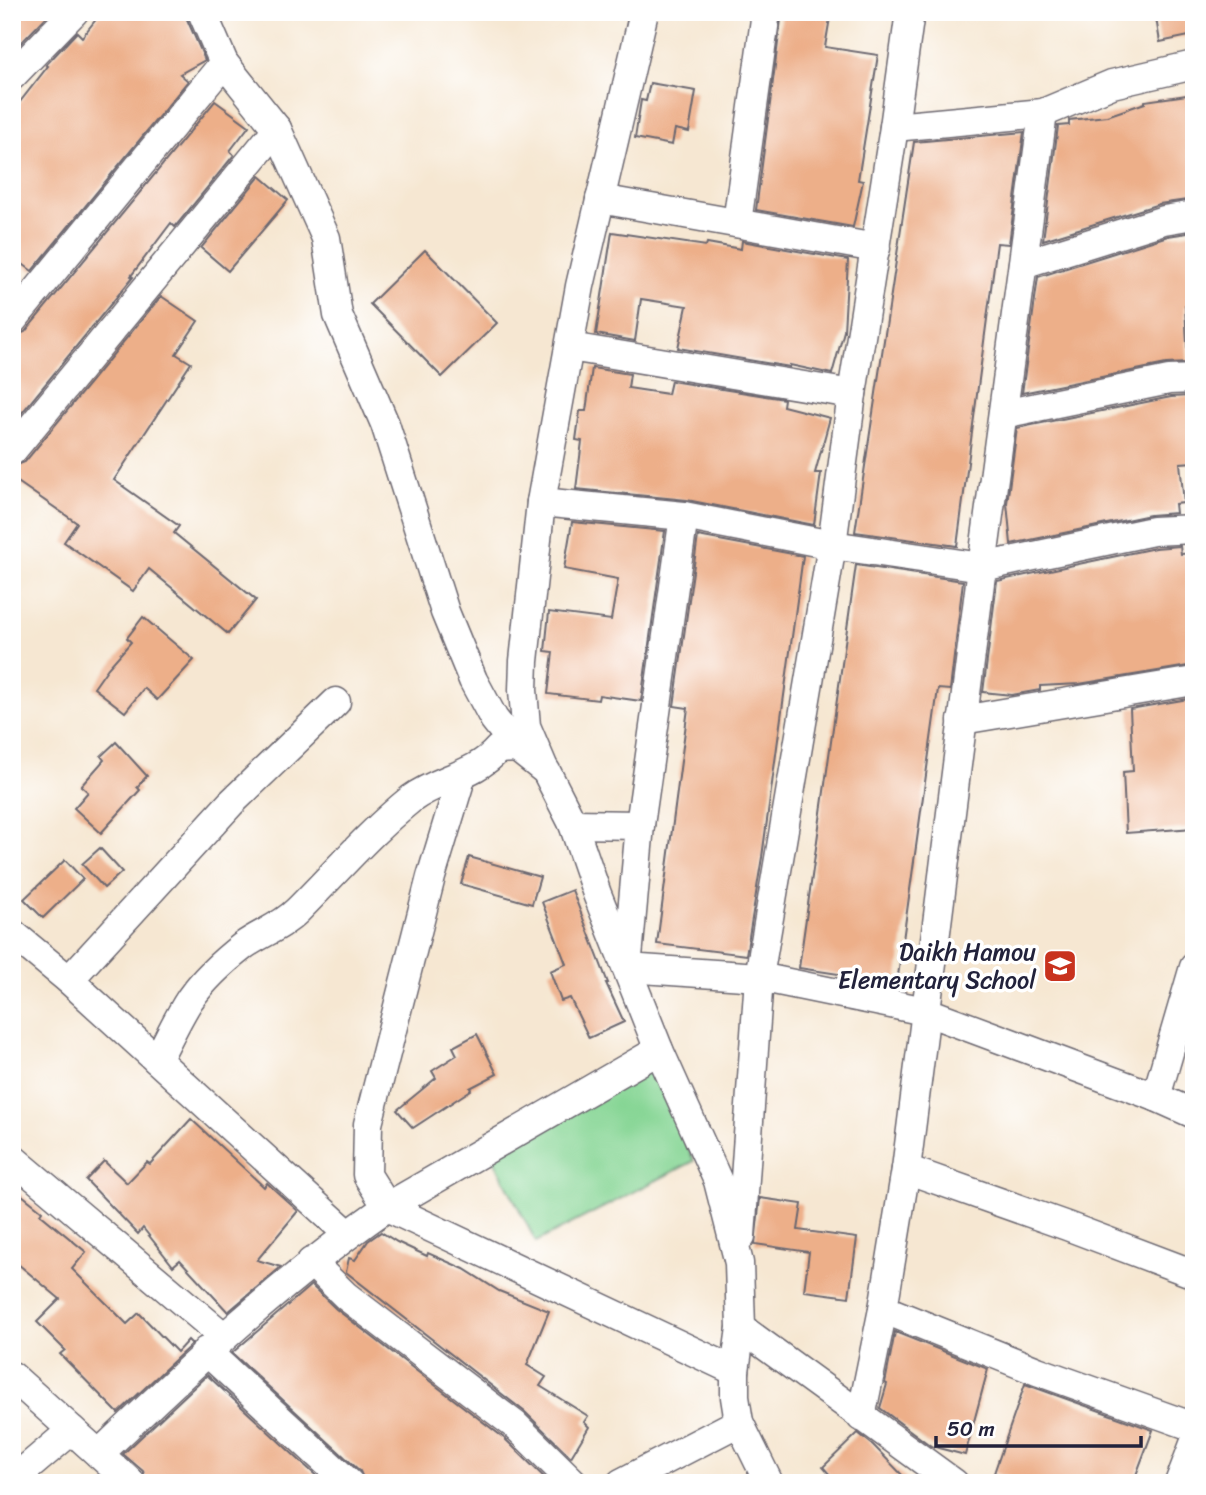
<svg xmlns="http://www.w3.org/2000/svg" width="1206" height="1495" font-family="Sriracha,sans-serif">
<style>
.green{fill:#86d594;stroke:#547c68;stroke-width:2}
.building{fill:#edaf89}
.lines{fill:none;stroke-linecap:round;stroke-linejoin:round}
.minor-casing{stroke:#6c6770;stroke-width:31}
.minor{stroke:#fff;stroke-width:28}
.labels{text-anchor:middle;stroke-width:7;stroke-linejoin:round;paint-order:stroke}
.poi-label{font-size:24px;fill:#22223b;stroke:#fff;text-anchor:end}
</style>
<rect width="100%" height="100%" fill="#fff"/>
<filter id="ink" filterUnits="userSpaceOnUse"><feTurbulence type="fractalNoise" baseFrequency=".0143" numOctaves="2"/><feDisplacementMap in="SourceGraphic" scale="14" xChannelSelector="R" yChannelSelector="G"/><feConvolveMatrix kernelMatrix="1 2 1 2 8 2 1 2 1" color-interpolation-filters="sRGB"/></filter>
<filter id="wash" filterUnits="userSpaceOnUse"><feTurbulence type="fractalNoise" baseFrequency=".00686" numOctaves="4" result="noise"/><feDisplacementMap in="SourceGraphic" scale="28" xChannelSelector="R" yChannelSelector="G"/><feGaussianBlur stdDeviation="1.57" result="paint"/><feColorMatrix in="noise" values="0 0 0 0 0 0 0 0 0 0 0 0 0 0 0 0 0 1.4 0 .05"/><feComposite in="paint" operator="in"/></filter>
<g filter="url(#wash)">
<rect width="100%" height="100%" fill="#f6e7d2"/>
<polygon class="green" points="650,1066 694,1161 536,1242 489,1150"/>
<g id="blocks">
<g class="building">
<polygon points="12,12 51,12 21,43 12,36"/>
<polygon points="102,12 179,12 186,17 205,60 180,74 188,81 32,271 12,256 12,112 48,66 46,65 77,32 82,37"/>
<polygon points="782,12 831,12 825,47 878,55 858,180 863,181 853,227 756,210"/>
<polygon points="1155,12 1194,12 1194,35 1160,42"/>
<polygon points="650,83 696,91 689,132 675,129 672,145 635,138 641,100 646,101"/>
<polygon points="1194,94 1194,199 1159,204 1043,240 1058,126 1069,125 1069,120 1107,116 1145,103 1145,101"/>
<polygon points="215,101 249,126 230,151 234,155 175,227 171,223 131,276 133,277 12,425 12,337 25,332"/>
<polygon points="1024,132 1009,244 997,243 957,546 855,532 914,142"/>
<polygon points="260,176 288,200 228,271 201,248"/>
<polygon points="612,232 706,246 707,243 741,249 742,241 848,260 844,331 832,374 790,365 790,367 678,348 687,306 641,299 635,341 596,334"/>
<polygon points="1194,232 1194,306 1185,306 1188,363 1166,364 1022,393 1038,277 1168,236"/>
<polygon points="425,250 497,323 442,377 370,304"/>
<polygon points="161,296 198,321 176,354 191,363 114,480 179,526 174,533 256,600 228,634 149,569 133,591 64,542 77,523 12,478 12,467 25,462"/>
<polygon points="592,368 630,374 628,388 668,394 671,381 784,399 783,406 830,418 815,473 821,473 814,525 687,500 576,489 582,441 576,440 580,411 586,411"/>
<polygon points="1189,396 1194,438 1194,462 1180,463 1184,503 1175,504 1176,513 1150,515 1011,544 1007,503 1017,428 1171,397"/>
<polygon points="572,522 665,531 641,701 599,695 598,700 548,694 553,652 545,651 549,612 611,620 618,579 564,569"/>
<polygon points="698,536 803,556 762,857 746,955 657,944 688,708 674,706"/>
<polygon points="1180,546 1181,554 1194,553 1194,665 1079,684 1040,686 1040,690 1012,695 983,692 997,581 1155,548"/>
<polygon points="856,565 963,581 950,690 938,689 897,983 799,968"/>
<polygon points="143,617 194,660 157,700 144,688 125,712 94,688 108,668 131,642 127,638"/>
<polygon points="1194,698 1194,828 1126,833 1123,772 1133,771 1130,709"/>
<polygon points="116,742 147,776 137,787 140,790 101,833 74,808 88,792 81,786 104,760 101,756"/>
<polygon points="100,848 122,872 104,888 82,864"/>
<polygon points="469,857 540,877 532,904 461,884"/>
<polygon points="65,860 83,879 43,918 24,899"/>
<polygon points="572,890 608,983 606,983 624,1022 589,1038 570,998 561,1001 550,971 566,964 542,902"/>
<polygon points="477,1034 497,1074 470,1088 471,1090 413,1128 397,1110 436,1078 432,1071 457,1055 453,1047"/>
<polygon points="191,1119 264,1187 267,1183 298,1211 257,1260 281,1267 228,1312 180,1260 173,1266 143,1228 138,1234 86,1180 104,1161 127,1183 147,1162 150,1164"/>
<polygon points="12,1187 42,1211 40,1214 86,1252 72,1269 127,1324 139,1313 177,1352 188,1340 192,1344 118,1413 60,1354 65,1350 37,1322 60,1299 12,1259"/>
<polygon points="760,1198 802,1204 798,1230 857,1238 849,1297 804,1291 809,1252 755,1244"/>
<polygon points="381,1232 397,1242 427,1256 428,1253 464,1269 499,1291 549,1311 527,1365 546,1377 540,1386 588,1416 584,1422 589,1427 571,1457 525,1412 346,1272 349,1258 355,1260 368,1241"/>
<polygon points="311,1285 336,1309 504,1438 550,1483 365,1483 360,1471 232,1353"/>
<polygon points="895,1332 988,1369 965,1455 931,1446 880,1408 887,1384 885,1383"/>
<polygon points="207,1375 324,1483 147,1483 143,1471 123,1454"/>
<polygon points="1025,1384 1153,1430 1133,1483 1008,1483 1010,1478 994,1473"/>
<polygon points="858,1433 873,1445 910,1483 837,1483 823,1467"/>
</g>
</g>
</g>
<g filter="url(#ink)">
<use href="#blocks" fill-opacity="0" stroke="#6c6770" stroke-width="2"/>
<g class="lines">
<g class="minor-casing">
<g id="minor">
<polyline points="202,12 224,63 277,129 326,238 338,315 385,424 445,612 473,680 494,719 517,748 546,771 573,824 597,894 659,1050 718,1181 739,1263 741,1328 735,1371 735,1397 739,1422 769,1483"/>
<polyline points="12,76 74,12"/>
<polyline points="894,127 1043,113 1112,84 1194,65"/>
<polyline points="600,199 876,248"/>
<polyline points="737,223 766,12"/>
<polyline points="1023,264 1164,220 1194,215"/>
<polyline points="12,321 224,63"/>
<polyline points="570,347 852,394"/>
<polyline points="1003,414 1169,380 1194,379"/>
<polyline points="12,451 277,129"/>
<polyline points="541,502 684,516 832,545 982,567 1153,531 1194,529"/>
<polyline points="684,516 640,825 627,968 759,977 925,1011 1156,1097 1194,1114"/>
<polyline points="962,720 1194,681"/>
<polyline points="543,766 526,726 523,690 524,661 541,502 580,286 644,12"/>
<polyline points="462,775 431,877 368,1124 367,1175 387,1207 735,1371"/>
<polyline points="573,824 640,825"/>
<polyline points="12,933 69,980 348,1234"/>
<polyline points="69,980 231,803 336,702"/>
<path d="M157 1060C168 1040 178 1017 190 999 204 979 225 960 243 946 261 933 281 927 297 911 335 873 369 833 411 799 439 778 475 776 498 749L517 748"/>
<polyline points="1156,1097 1194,967"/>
<polyline points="12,1158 223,1336"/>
<polyline points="906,1169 1067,1226 1194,1274"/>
<polyline points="741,1236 759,977 832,545 852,394 894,127 910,12"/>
<polyline points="311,1262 346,1296 515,1425 574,1483"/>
<polyline points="883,1309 1037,1371 1194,1427"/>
<polyline points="741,1328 954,1483"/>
<polyline points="206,1351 349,1483"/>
<polyline points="12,1376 131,1483"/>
<polyline points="861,1417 883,1309 906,1169 982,567 1043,113"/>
<path d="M99 1454C191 1366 282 1280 387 1207L659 1050"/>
<polyline points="12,1481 72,1430"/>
<polyline points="621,1483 739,1422"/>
<polyline points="1179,1483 1194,1444"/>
</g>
</g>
<use href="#minor" class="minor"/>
</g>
</g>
<defs>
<g id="school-square" transform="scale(1.75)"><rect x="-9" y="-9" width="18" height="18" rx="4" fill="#c8321e" stroke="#fff"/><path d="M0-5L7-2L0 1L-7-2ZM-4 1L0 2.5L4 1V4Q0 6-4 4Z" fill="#fff"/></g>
</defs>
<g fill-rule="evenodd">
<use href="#school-square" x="1060" y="966"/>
</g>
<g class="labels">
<g class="poi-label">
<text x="1036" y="960">Daikh Hamou<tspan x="1036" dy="28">Elementary School</tspan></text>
</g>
</g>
<rect width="1206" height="1495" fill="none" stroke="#fff" stroke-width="42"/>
<path d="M936 1436v10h205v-10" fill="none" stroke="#22223b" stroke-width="3.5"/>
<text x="947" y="1436" font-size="21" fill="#22223b" stroke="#ffffff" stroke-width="5" paint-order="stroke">50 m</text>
</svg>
